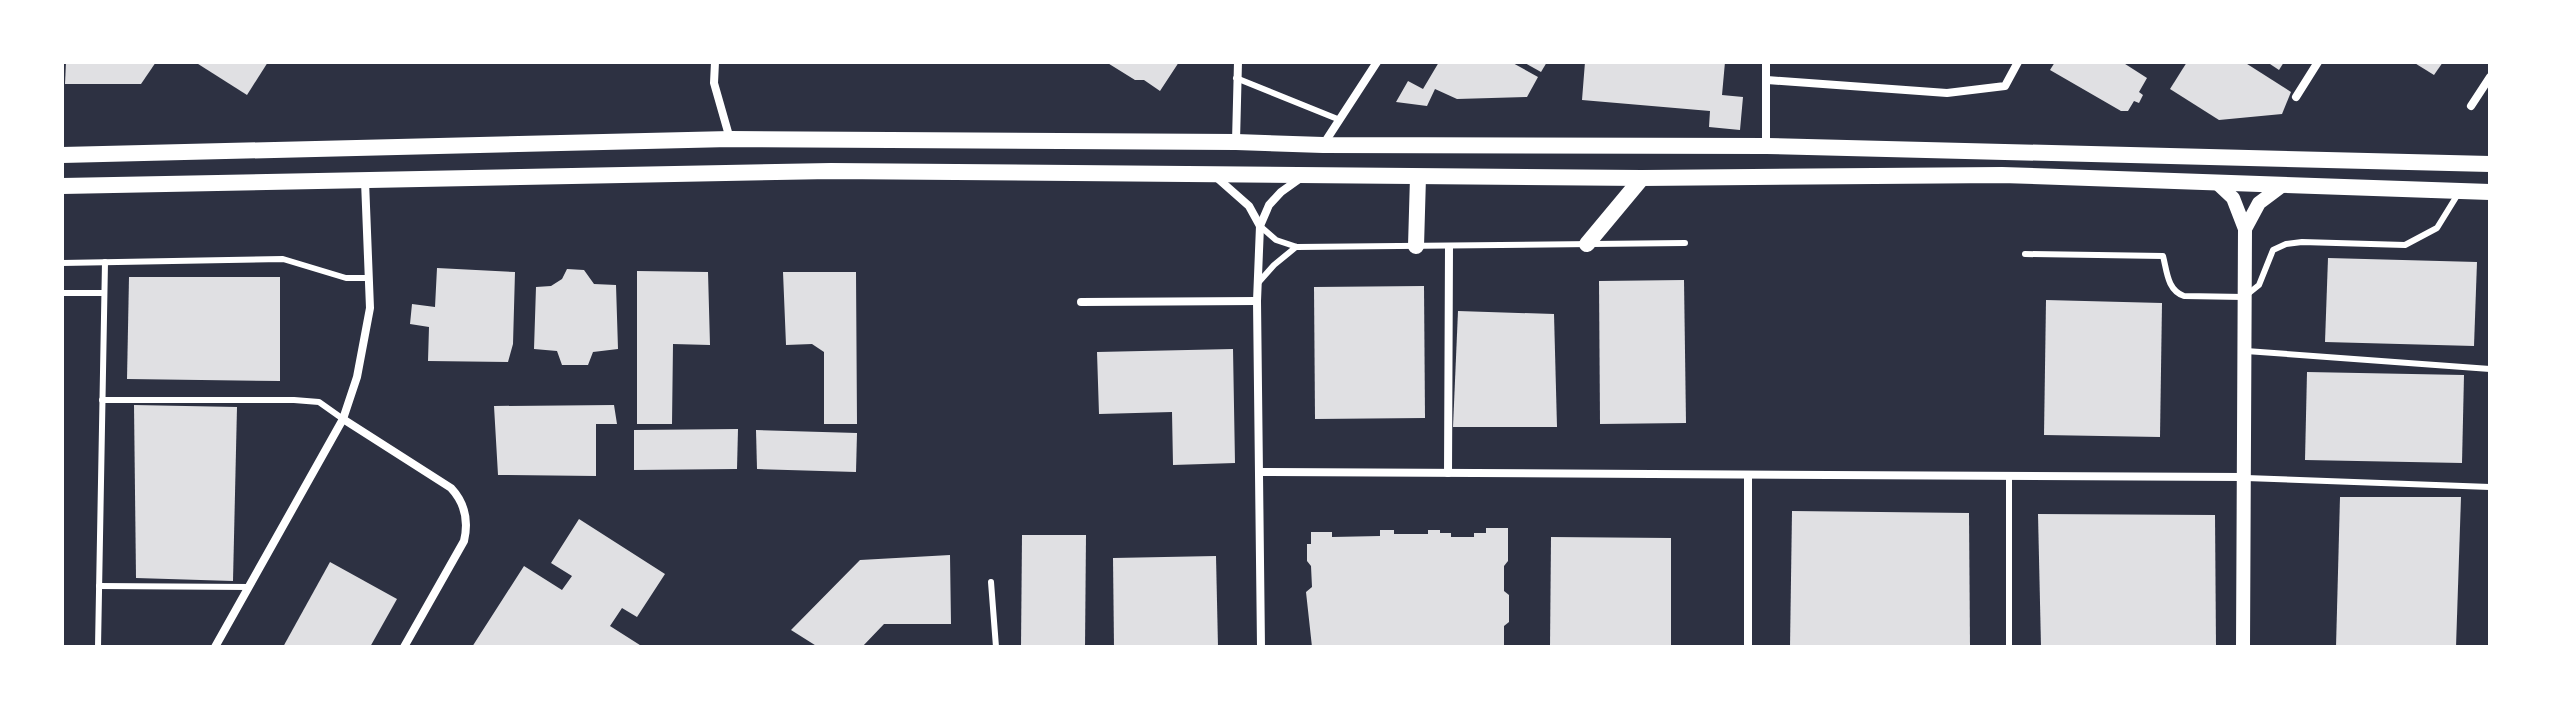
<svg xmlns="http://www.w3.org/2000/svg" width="2552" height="709" font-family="Karla,sans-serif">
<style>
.building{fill:#e0e0e3}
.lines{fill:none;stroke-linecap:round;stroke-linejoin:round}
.service{stroke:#fff;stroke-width:6}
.minor{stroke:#fff;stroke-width:8}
.tertiary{stroke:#fff;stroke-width:14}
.secondary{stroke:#fff;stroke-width:16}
</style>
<rect width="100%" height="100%" fill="#2d3142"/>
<g class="building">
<polygon points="66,62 156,62 141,84 65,84"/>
<polygon points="195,62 268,62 247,95"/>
<polygon points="1106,62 1179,62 1160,91 1144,80 1135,80"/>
<polygon points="1439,62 1511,62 1538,77 1527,97 1457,99 1435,89 1427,106 1396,102 1408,81 1423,89"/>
<polygon points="1523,62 1547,62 1541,72"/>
<polygon points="1585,62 1725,62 1722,95 1743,97 1740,130 1709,127 1710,111 1582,100"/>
<polygon points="2055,62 2122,62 2147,78 2139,92 2143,95 2139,103 2134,101 2128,111 2121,111 2050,70"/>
<polygon points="2187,62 2244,62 2291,92 2282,114 2219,120 2170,89"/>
<polygon points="2267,62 2284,62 2279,70"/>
<polygon points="2413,62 2443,62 2434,75"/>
<polygon points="2328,258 2477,262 2474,346 2325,342"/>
<polygon points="437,268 515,272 513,344 508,362 428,361 429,327 410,324 412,304 435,307"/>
<polygon points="567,269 584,270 594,284 616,285 618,349 593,352 588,365 562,365 557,351 534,349 536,287 551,286 562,279"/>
<polygon points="637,271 708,272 710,345 673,344 672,424 637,424"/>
<polygon points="783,272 856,272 857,424 824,424 824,352 812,344 786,345"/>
<polygon points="129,277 280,277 280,381 127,379"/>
<polygon points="1684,280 1686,423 1600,424 1599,281"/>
<polygon points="1424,286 1425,418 1315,419 1314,287"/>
<polygon points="2046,300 2162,303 2160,437 2044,435"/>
<polygon points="1458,311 1554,314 1557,427 1453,427"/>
<polygon points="1233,349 1235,463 1173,465 1172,412 1099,414 1097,352"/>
<polygon points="2307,372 2464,375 2462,463 2305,460"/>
<polygon points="134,405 237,407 233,581 136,578"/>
<polygon points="614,405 617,424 596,424 596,476 498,475 494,406"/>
<polygon points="738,429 737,469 634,470 634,430"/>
<polygon points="756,430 857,433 856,472 757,469"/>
<polygon points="2340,497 2461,497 2456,647 2336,647"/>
<polygon points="1792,511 1969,513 1970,647 1790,647"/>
<polygon points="2038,514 2215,515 2216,647 2041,647"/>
<polygon points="579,519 665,574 637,617 622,608 610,626 643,647 472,647 524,566 562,590 572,576 551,563"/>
<polygon points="1486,528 1508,528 1508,561 1504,566 1504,591 1509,595 1509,622 1504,626 1504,647 1312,647 1306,592 1312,587 1311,566 1307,561 1307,544 1311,544 1311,532 1332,532 1332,537 1380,536 1380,530 1394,530 1394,534 1428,534 1428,530 1440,530 1440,533 1451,533 1451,537 1474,537 1474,533 1486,533"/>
<polygon points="1022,535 1086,535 1085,647 1021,647"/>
<polygon points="1551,537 1671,538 1671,647 1550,647"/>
<polygon points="950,555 951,624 884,624 862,647 818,647 791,630 860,560"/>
<polygon points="1216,556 1218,647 1114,647 1113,558"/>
<polygon points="330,562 397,599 370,647 283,647"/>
</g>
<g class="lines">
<g class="service">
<polyline points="1236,78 1340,120"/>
<polyline points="1260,226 1276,240 1297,247 1685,243"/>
<path d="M2025 254 2163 256C2167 271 2167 290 2184 296L2244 297 2259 285 2273 250 2286 244 2302 242 2405 245 2437 228 2458 194"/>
<polyline points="62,263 283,259 346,278 369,278"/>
<polyline points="1258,283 1274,265 1296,247"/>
<polyline points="62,293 104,293"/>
<polyline points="2246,351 2490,369"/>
<polyline points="102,400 294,400 319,402 343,419"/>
<polyline points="2009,476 2009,647"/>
<polyline points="2246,478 2490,487"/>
<polyline points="991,582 996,647"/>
<polyline points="99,586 249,587"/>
<polyline points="98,647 105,262"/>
</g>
<g class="minor">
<polyline points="715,62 714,83 730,139"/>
<polyline points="1766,62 1766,145"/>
<polyline points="1767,80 1947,93 2005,86 2018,62"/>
<polyline points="2296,97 2318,62"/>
<polyline points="2471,106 2490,77"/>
<polyline points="1236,141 1238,62"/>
<polyline points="1323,145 1377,62"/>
<polyline points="1215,176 1249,206 1260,226"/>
<polyline points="1081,302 1257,301"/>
<path d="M343 419 451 488C465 503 469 520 464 541L404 647"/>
<polyline points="1259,472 2243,477"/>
<polyline points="1448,473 1449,247"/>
<polyline points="1748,475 1748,647"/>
<polyline points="215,647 343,419 357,377 370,308 365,181"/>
<polyline points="1261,647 1257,301 1260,226 1269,205 1281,192 1302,177"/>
</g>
<g class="tertiary">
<polyline points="2217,183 2233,198 2245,229 2243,647"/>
<polyline points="2245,229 2259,203 2283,185"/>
</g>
<g class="secondary">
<polyline points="62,155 730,139 1236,142 1323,145 1767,146 2490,164"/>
<polyline points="62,186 831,171 1642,178 2002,175 2490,192"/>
<polyline points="1587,244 1642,178"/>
<polyline points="1416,246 1418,177"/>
</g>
</g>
<rect width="2552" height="709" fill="none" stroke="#ffffff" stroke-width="128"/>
</svg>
